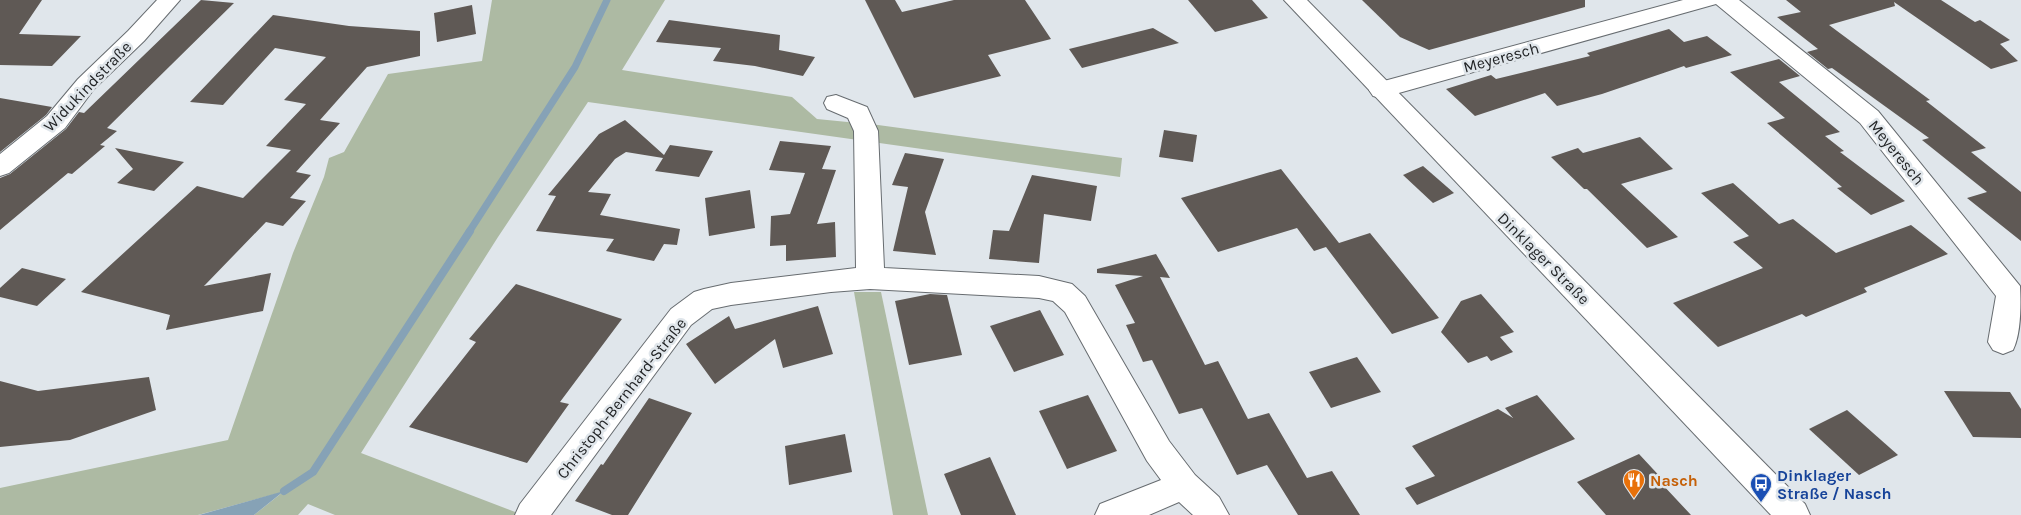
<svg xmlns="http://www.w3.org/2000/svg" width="2021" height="515" font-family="Karla,sans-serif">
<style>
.green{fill:#adbaa3}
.water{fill:#86a2b6}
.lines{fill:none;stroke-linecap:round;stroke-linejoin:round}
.stream-far1{stroke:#86a2b6;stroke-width:7}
.stream{stroke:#86a2b6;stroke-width:8}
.building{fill:#5f5955}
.minor-casing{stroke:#676c70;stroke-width:2}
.major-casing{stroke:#676c70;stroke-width:2}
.minor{fill:#fff;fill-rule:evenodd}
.major{fill:#fff;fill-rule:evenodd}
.labels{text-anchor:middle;stroke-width:5;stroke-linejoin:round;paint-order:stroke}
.street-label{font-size:16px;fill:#222426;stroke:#e0e6eb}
.transit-label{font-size:16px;font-weight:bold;fill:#164399;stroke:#e0e6eb;text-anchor:start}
.food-label{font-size:16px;font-weight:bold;fill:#c56008;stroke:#e0e6eb;text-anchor:start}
</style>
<rect width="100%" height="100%" fill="#e0e6eb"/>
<g class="green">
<polygon points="492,0 665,0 622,70 792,97 817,119 878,125 1122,158 1120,177 588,102 498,237 361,453 523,515 335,515 308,504 298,515 254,515 283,492 198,515 0,515 0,488 228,440 293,253 324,177 329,158 344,152 388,74 482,61"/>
<polygon points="854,292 881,292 928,515 893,515"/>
</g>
<polygon class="water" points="284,491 254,515 199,515"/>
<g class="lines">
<polyline class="stream-far1" points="469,232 575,67 607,0"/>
<polyline class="stream" points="284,491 313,472 470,231"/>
</g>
<g class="building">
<polygon points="0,0 42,0 19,34 81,36 52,66 0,65"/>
<polygon points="201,0 234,3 107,128 117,131 100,145 105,146 72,174 68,173 0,230 0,178 10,174 66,129 79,112 84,113"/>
<polygon points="865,0 895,0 902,12 954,0 1025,0 1051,39 988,55 1001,76 914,98"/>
<polygon points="1188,0 1252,0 1268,18 1215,32"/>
<polygon points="1362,0 1585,0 1585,7 1429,50 1400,37"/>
<polygon points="1786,0 1941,0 1975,22 1980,20 2010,40 2000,44 2018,61 1991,69 1894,2 1895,6 1829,25 1930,100 1926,101 1986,148 1971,152 2021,192 2021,241 1967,198 1987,192 1922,140 1929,138 1832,68 1828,69 1807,52 1818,49 1777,17 1801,12"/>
<polygon points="472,5 476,34 437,42 434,13"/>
<polygon points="273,15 349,26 420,31 420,56 367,67 320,120 340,123 296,172 311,175 290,198 306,201 283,226 266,222 204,286 271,273 263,311 166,330 170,315 81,292 197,186 243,198 291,150 266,146 306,104 284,100 326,57 275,48 223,105 190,102"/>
<polygon points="669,20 780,35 779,50 815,57 803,76 755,66 713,61 721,48 656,42"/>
<polygon points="1153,28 1179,43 1082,68 1069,49"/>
<polygon points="1669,29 1684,42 1707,36 1732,55 1686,68 1684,66 1602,94 1557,106 1545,93 1475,116 1446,89 1491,75 1496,79 1590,56 1587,53"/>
<polygon points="1779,59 1800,76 1779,82 1840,132 1825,136 1844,151 1840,152 1905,201 1871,215 1837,188 1842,187 1767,123 1785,118 1730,72"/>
<polygon points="0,98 52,107 46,115 0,152"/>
<polygon points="625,120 664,155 670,145 713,151 699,177 655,171 663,158 626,152 615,159 588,192 611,194 600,215 680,229 677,245 664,244 654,261 606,251 614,239 536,231 556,196 548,195 599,134"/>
<polygon points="1164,130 1197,135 1193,162 1159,157"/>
<polygon points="1640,137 1673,169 1621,184 1678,237 1647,248 1587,189 1584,189 1551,157 1578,148 1583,153"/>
<polygon points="780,141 831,146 822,169 836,170 817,224 835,222 836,257 786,261 786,245 770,246 771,216 790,214 805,173 769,170"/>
<polygon points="115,148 184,162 154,191 117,183 133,169"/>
<polygon points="905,153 944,159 925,212 936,255 893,251 908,187 892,185"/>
<polygon points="1423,166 1454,193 1433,203 1403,175"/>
<polygon points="1281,169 1339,243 1370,233 1439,318 1392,334 1326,247 1314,251 1297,228 1218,252 1181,198"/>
<polygon points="1032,175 1097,186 1091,221 1044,214 1039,263 989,259 993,230 1009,231"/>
<polygon points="1733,183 1779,224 1793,219 1836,253 1911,225 1948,254 1864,288 1867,292 1806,317 1802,314 1718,347 1673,303 1763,268 1733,242 1749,236 1701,193"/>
<polygon points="750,190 755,228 709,236 705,198"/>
<polygon points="1156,254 1170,278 1160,277 1205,365 1218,361 1248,419 1269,413 1307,478 1332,471 1360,515 1298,515 1267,465 1237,475 1202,408 1179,414 1152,360 1143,362 1126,325 1135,323 1115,285 1143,276 1097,273 1097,269"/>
<polygon points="22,268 66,279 37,306 0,297 0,288"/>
<polygon points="516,284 622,319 560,402 569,404 527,463 409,427 476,342 469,339"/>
<polygon points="930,294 947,295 962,355 909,365 895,301"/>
<polygon points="1481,294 1514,332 1500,337 1513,352 1491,361 1487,356 1468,363 1441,332 1461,301"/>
<polygon points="818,306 833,354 783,368 775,339 715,384 686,344 729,316 735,329"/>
<polygon points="1040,310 1064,355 1014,372 990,326"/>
<polygon points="1357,357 1381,392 1331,408 1309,372"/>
<polygon points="149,377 156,410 70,440 0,447 0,381 38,391"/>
<polygon points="1944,391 2010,392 2021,409 2021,438 1973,437"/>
<polygon points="1088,395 1117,451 1067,469 1039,411"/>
<polygon points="1537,395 1575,439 1417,505 1405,488 1435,476 1412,446 1498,409 1513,418 1505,408"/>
<polygon points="649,398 692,413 628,515 612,515 575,501 601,464 603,465"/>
<polygon points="1847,410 1898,455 1859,475 1809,429"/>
<polygon points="845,434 852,472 789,485 785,446"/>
<polygon points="1639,454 1665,482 1662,484 1691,515 1606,515 1577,482"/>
<polygon points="990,457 1016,515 961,515 944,474"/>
</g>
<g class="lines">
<g class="minor-casing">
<g id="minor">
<polygon points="157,0 180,0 144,41 94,89 65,128 9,173 0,176 0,154 47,116 78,79 128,31"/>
<path d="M1683 0H1739L1878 111 2020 286C2021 304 2021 334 2013 350L2003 354 1993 350 1988 342 1996 296 1860 123 1716 4 1381 98 1373 96 1369 90 1373 84Z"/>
<polygon points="836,95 867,107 878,131 884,268 1039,276 1072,284 1085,296 1169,441 1195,475 1219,497 1229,515 1193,515 1179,502 1149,515 1095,515 1100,504 1161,480 1147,461 1065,312 1053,301 1039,298 870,289 831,292 731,305 712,309 691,325 551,515 515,515 520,504 671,309 694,292 704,289 731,283 856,268 854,131 848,118 827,109 824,103 827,97"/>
</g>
</g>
<g class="major-casing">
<polygon id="major" points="1284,0 1307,0 1805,504 1810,515 1771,515"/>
</g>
<use href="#minor" class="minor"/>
<use href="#major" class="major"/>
</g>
<defs>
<g id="restaurant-pin" transform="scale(1.125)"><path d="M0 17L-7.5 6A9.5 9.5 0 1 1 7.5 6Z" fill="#e8710a" stroke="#e0e6eb"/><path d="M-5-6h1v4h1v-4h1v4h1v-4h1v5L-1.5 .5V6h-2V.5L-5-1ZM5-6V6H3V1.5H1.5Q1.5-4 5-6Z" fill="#fff"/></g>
<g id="bus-pin" transform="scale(1.125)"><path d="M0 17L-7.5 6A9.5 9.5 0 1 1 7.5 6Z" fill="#1a4fb4" stroke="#e0e6eb"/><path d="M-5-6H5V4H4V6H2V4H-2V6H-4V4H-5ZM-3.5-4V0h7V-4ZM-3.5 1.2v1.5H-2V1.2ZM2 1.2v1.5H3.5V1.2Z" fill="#fff"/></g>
</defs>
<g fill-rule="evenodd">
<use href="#restaurant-pin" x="1634" y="480"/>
<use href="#bus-pin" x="1761" y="484"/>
</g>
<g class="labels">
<g class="street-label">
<text transform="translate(1501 57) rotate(-15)" y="6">Meyeresch</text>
<text transform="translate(87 86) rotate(-46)" y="6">Widukindstraße</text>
<text transform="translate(1897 152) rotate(51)" y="6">Meyeresch</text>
<text transform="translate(1544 258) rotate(45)" y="6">Dinklager Straße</text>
<text transform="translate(621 398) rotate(-52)" y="6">Christoph-Bernhard-Straße</text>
</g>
<g class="transit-label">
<text x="1777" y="481">Dinklager<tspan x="1777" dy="18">Straße / Nasch</tspan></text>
</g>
<g class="food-label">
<text x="1650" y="486">Nasch</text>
</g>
</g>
</svg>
